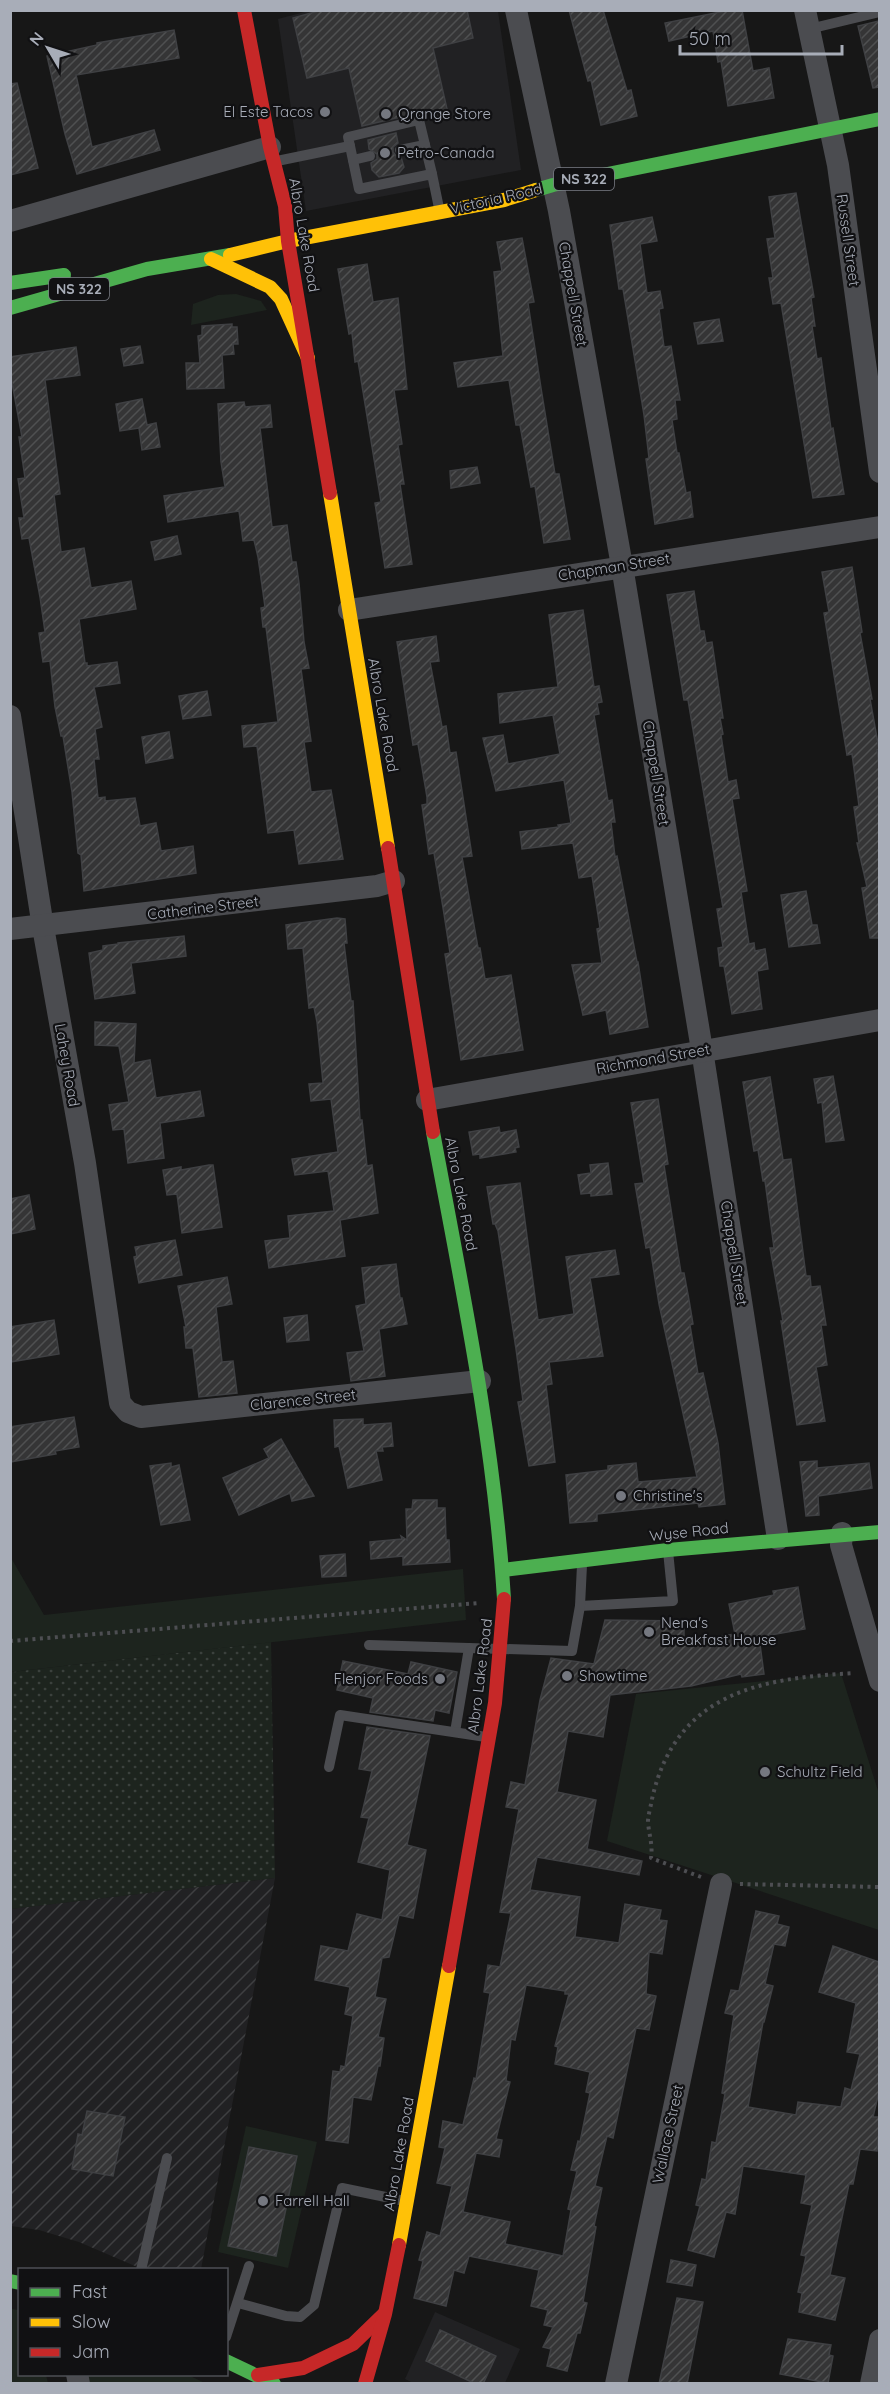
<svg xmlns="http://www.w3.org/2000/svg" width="890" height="2394" font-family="Quicksand,sans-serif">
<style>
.built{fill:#212123}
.industrial{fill:url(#industrial-furrows)}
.grass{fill:url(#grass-dots)}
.park{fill:#1d241e}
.building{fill:url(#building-hatch);stroke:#3f4043;stroke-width:1.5;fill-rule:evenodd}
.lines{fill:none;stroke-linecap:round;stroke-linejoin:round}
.path{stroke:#4d4e52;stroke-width:4;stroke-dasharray:3 4.5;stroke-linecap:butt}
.lane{stroke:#4b4c50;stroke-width:10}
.street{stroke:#4b4c50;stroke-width:22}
.fast{stroke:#4caf50;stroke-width:14}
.slow{stroke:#ffc107;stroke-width:14}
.jam{stroke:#c62828;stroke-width:14}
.poi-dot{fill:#757880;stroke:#111113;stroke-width:2}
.labels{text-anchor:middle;stroke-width:4.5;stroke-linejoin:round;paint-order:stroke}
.shield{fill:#111113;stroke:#7b7e86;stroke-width:1.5}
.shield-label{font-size:14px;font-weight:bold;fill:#a8adb8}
.poi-label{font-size:15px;fill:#a8adb8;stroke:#111113;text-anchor:start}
.street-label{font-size:15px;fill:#a8adb8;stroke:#111113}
</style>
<defs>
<pattern id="industrial-furrows" width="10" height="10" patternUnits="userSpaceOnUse" patternTransform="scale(1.5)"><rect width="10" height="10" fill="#212123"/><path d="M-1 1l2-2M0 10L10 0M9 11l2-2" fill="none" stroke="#3e3f41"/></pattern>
<pattern id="grass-dots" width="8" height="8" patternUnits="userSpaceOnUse" patternTransform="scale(1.5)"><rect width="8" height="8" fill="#1d241e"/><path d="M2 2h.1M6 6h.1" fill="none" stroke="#3b413d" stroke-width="1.8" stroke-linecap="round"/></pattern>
<pattern id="building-hatch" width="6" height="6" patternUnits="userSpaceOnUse" patternTransform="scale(1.5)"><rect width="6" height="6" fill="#353536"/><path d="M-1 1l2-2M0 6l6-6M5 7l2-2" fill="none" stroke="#4f5051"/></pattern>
</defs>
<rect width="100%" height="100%" fill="#171717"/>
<g class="built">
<polygon points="312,10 498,11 521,170 306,211 278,19"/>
<polygon points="435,2312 520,2349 505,2383 415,2384 405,2379"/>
</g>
<polygon class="industrial" points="275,1878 201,2269 142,2269 79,2242 39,2230 11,2226 10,1909"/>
<polygon class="grass" points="271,1642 275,1878 11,1909 11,1672"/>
<g class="park">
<polygon points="236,294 261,301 267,310 191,325 193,304 218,295"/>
<polygon points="10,1556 44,1615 463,1569 466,1620 11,1672"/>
<polygon points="841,1673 879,1794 879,1930 607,1841 636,1694"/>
<polygon points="246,2126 317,2142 288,2268 218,2252"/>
<polygon points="11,2309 19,2310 20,2374 46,2375 48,2383 11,2383"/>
<polygon points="84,2375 188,2375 205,2383 86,2383"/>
</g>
<g class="building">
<polygon points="322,10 467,10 473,38 433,48 447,109 424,114 417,113 362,126 349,68 307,78 293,18"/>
<polygon points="569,10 603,10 627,91 631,90 637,116 601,125 591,80 588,81"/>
<polygon points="730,10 742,10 753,71 769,68 774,98 728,106 721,61 718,62 713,31 669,41 665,23"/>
<polygon points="879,21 879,87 873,88 858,26"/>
<polygon points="174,30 179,58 76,75 92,147 154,130 160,150 77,174 65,134 47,56 97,45 97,43"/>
<polygon points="17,83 38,168 10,175 10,84"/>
<polygon points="396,133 398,143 393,147 393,152 397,157 401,157 404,167 399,173 379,177 372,170 371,163 377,159 377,154 369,149 368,140"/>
<polygon points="796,193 814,297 811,298 815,326 812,326 817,359 821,358 831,429 833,428 844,494 813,498 781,303 773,304 769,278 773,278 767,239 775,238 769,197"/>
<polygon points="652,217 657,241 640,244 647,293 660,291 663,308 659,309 664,347 671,346 680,400 675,400 677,419 672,420 677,453 679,453 686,493 690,492 693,517 655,524 646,459 649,458 644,415 623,289 619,289 610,225"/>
<polygon points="522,238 534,302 528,303 541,388 555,474 559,474 570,539 544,543 535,486 531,487 520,425 516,425 509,380 458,387 454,363 503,356 494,272 502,271 497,242"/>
<polygon points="367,264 373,302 398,298 407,389 394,390 402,444 398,445 404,484 400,484 412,564 385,568 375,503 381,502 358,361 355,362 352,333 349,334 338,269"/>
<polygon points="719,319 723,341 698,344 694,323"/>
<polygon points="232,324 232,327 237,327 238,344 233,344 234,354 222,355 224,388 187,389 186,363 200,363 198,336 202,335 202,326"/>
<polygon points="140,346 143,363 124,366 121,349"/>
<polygon points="76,347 80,375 45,380 60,494 54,495 61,552 84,548 91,588 131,581 136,609 79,619 85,663 87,663 87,666 117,662 120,683 94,687 102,727 95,729 99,759 94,759 98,798 105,797 105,801 135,798 140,826 156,823 161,851 193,846 196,873 84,891 81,855 78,853 72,792 63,736 61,736 55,707 50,661 43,662 39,633 45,632 40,597 29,538 22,539 19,518 24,518 18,479 25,478 19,437 22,437 10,372 10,357"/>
<polygon points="142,399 147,425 156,423 160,447 142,450 139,428 120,431 116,404"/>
<polygon points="244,402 245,407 270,405 272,427 260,428 272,527 287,525 292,562 296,562 299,583 304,642 309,668 301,669 311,741 304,742 311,792 331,790 343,859 299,864 294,830 268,833 257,746 244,747 242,726 278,722 266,627 263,627 261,608 265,607 258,557 254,540 243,541 239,511 168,522 164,496 225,487 221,462 218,404"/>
<polygon points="477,467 480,483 451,488 450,471"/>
<polygon points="177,536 181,554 155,560 151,542"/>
<polygon points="852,567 862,632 860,633 872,699 870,699 879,749 877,750 879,766 879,938 870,938 862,888 867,887 857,843 859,843 854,807 859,806 852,754 847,755 824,613 829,612 822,572"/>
<polygon points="694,591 700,631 704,631 706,643 712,642 723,718 720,718 723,734 721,735 728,782 736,780 739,798 732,799 747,891 741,892 749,944 754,943 755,951 765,949 768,969 757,971 762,1009 732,1014 724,966 720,966 718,948 723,947 717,909 723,908 688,700 684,700 667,595"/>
<polygon points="583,610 594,687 599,686 602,702 597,703 599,714 594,715 608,801 612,800 615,822 611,822 615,857 617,856 637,962 638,962 648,1027 610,1034 606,1010 583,1015 572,965 602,963 597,929 600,928 592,876 579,878 573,843 522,849 520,832 559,827 558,825 571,823 564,780 496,791 483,738 503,735 508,764 560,754 553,715 500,723 498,694 558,687 549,615"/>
<polygon points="436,636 439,661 430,662 442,727 446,726 450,753 456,752 472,856 462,857 478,948 480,948 485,979 511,975 523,1050 461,1060 445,954 450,953 444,914 434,853 429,854 422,805 427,804 427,797 418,744 413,745 397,642"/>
<polygon points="207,691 211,715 183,719 179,696"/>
<polygon points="169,732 173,758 146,763 142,737"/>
<polygon points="806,891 812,925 817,925 820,943 789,947 781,895"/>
<polygon points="337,918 345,919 347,943 344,943 351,1001 353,1001 360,1120 362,1120 367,1166 372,1165 378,1213 340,1220 345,1256 269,1268 265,1241 290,1238 288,1216 334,1211 328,1171 295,1175 292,1159 338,1152 331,1099 311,1101 309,1084 323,1083 317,1022 314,1007 309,1008 303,948 288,949 286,925"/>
<polygon points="184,936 186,956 131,963 135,993 95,999 89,953 103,950 103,946 118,944 118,943"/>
<polygon points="95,1022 136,1024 134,1063 150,1060 156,1098 200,1091 204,1116 160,1123 164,1158 128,1163 124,1129 113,1130 109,1105 129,1102 119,1046 95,1045"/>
<polygon points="833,1076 844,1140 826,1142 822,1102 818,1103 814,1079"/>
<polygon points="770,1077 783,1160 791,1159 806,1276 810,1276 811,1287 820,1286 826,1325 821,1325 827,1365 816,1367 825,1421 797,1425 781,1321 783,1321 770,1248 774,1248 765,1181 763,1181 758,1150 754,1151 743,1082"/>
<polygon points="658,1099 668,1164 664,1165 681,1273 684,1273 689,1300 693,1324 690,1325 698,1374 703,1373 718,1443 725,1504 699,1507 698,1503 597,1514 597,1521 570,1523 566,1475 608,1470 608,1466 636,1463 638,1482 697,1477 659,1304 650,1247 646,1248 635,1184 644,1183 631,1103"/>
<polygon points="499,1127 500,1133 516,1130 519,1147 515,1148 516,1152 480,1158 480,1154 473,1155 469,1132"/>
<polygon points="608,1163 612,1194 591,1196 591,1193 581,1194 578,1175 591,1173 590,1165"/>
<polygon points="209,1165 213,1165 222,1227 182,1233 177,1194 167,1195 163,1170 181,1167 181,1170"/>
<polygon points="520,1183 538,1320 574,1314 566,1257 615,1250 619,1274 590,1278 603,1356 549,1362 552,1384 546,1385 555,1462 529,1466 518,1402 523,1401 516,1349 498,1231 495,1224 493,1224 487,1187"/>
<polygon points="29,1195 35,1229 10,1234 10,1199"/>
<polygon points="175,1240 182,1275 139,1283 134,1257 137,1256 135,1247"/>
<polygon points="396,1264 400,1298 402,1298 407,1324 379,1329 385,1376 351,1381 347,1353 364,1351 356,1306 366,1304 362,1268"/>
<polygon points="227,1277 232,1304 216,1307 222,1362 233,1361 237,1393 199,1397 193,1348 186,1348 184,1327 186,1327 178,1286"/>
<polygon points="307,1315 309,1340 287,1342 284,1318"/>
<polygon points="54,1320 59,1354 10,1362 10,1327"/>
<polygon points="74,1417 79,1447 55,1451 56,1454 10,1462 10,1427"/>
<polygon points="363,1419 363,1425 391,1423 393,1446 382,1447 383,1451 376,1451 382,1480 348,1488 339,1446 335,1447 334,1420"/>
<polygon points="281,1439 314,1496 292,1501 290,1493 239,1515 223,1478 269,1458 264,1449"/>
<polygon points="817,1461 817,1468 869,1463 872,1488 818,1496 819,1515 806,1516 800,1462"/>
<polygon points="171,1463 171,1467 179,1465 190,1520 161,1525 150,1466"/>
<polygon points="413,1500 437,1500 437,1508 445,1508 446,1540 449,1540 450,1562 403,1565 403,1556 371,1559 370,1542 402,1539 401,1536 407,1540 406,1509 412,1509"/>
<polygon points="345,1554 346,1576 322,1577 320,1556"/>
<path d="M798 1587 805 1629 759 1637 764 1674 742 1677 741 1674 691 1686 610 1695 603 1737 568 1731 557 1792 596 1800 587 1849 642 1861 639 1875 537 1857 530 1890 580 1897 575 1937 619 1943 625 1904 661 1910 659 1920 667 1921 662 1954 649 1952 646 1994 656 1996 649 2030 636 2028 613 2138 607 2136 595 2186 602 2188 594 2226 596 2227 583 2302 587 2303 580 2333H577L567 2371 547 2366 551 2349 543 2347 553 2327 544 2325 548 2310 531 2306 539 2270 469 2256 464 2273 454 2270 446 2306 414 2298 423 2261 419 2260 427 2232 440 2236 452 2186 437 2183 445 2148 439 2147 443 2121 463 2125 474 2078 476 2079 490 1993 484 1992 488 1965 500 1967 511 1913 500 1912 519 1809 506 1807 511 1782 525 1785 540 1700 551 1658 594 1664 605 1620 684 1621V1642L735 1634 729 1604 774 1595 773 1591ZM526 1985 565 1991V1994H569L555 2046 558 2047 555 2064 590 2072 586 2092 590 2093 580 2142 578 2141 571 2170 577 2171 568 2209 571 2210 563 2256 505 2244 510 2222 463 2212 476 2153 499 2157 502 2140 496 2139 510 2082 506 2081 511 2039 515 2040Z"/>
<polygon points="343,1661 408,1674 411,1662 457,1672 449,1713 435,1710 433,1721 370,1712 373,1698 337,1690"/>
<polygon points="367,1727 430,1736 407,1845 426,1850 413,1918 399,1915 389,1957 382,1958 375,1997 386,1999 378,2037 384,2038 380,2066 378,2066 371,2100 353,2097 348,2143 326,2140 333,2071 340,2072 341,2066 345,2067 353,2016 345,2014 350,1987 315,1980 321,1946 348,1951 357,1914 382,1920 390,1870 358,1862 369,1818 361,1817 372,1771 359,1769"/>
<polygon points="756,1911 779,1916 777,1924 789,1927 785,1946 774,1944 765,1984 773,1986 764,2022 763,2022 748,2107 796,2115 798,2102 841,2107 845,2088 851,2090 860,2054 847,2052 856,2003 819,1992 833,1946 879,1962 879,2092 873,2117 879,2117 879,2131 877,2151 860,2149 853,2184 849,2184 830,2275 845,2278 835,2320 799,2312 802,2293 798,2292 806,2256 801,2255 812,2205 801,2203 806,2175 743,2166 735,2214 726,2212 714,2257 688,2250 700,2206 696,2205 702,2179 706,2180 712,2142 716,2143 725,2094 722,2093 734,2015 725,2013 731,1990 739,1991"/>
<polygon points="87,2111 125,2117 113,2176 72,2169 78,2134 82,2135"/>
<polygon points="249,2147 297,2156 276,2256 228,2246"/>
<polygon points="671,2260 696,2265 692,2286 667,2282"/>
<polygon points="677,2298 703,2302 687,2384 659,2384"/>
<polygon points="440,2330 496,2356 483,2384 476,2384 426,2361"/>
<polygon points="788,2339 831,2345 829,2355 833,2356 828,2383 780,2374"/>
</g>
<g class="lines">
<g class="path">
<polyline points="10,1641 479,1603"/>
<path d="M701 1877 651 1858C653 1845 649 1835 648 1822 648 1815 651 1806 652 1799 676 1692 761 1678 855 1673"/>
<polyline points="740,1884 880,1887"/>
</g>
<g class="lane">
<polyline points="809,29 880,12"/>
<polyline points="350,146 348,137 419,120 432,174"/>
<polyline points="400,150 425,145"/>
<polyline points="353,160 370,156"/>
<polyline points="277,161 350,146 359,189 432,174 439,208"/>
<polyline points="580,1606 673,1601 668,1551"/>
<polyline points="369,1645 572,1651 580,1606 582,1565"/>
<polyline points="455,1732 469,1648"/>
<polyline points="329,1767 340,1715 486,1737"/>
<polyline points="141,2270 167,2158"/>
<polyline points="238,2303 286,2316 300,2317 314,2305 342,2188 405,2201"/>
<polyline points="226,2337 249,2266"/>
</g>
<g class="street">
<polyline points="516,10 559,211 622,566 702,1050 778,1539"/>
<polyline points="805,10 838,165 880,472"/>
<polyline points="10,221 270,147"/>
<polyline points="349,610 880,527"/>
<polyline points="10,716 43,927 85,1163 120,1403 128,1412 141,1417 480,1381"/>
<polyline points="10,929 377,886 394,881"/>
<polyline points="427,1100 880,1020"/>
<polyline points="842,1533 841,1545 880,1681"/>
<polyline points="77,2374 79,2384"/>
<polyline points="616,2384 721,1884"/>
<polyline points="871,2384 880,2340"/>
</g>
<g class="fast">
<polyline points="536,190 553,185 880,119"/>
<polyline points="10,283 64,275"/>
<polyline points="10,308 147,269 230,255"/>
<path d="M433 1132C462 1288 494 1441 504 1599"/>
<polyline points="503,1570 668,1550 880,1532"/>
<polyline points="10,2281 20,2283"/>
<polyline points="226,2361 274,2384"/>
</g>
<g class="slow">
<polyline points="230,255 288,241 504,200 536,190"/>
<polyline points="211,259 270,287 281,299 308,358"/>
<polyline points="330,493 388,848"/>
<polyline points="399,2245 449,1966"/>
</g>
<g class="jam">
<polyline points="244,10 270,147 285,206 288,241 330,493"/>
<polyline points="388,848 433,1132"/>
<polyline points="449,1966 495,1703 504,1599"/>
<polyline points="258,2375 303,2368 353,2344 384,2314"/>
<polyline points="365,2384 385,2314 399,2245"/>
</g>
</g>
<g class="poi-dot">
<circle cx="325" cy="112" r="6"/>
<circle cx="386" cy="114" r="6"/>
<circle cx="385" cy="153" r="6"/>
<circle cx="621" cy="1496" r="6"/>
<circle cx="649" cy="1632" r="6"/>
<circle cx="567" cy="1676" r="6"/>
<circle cx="440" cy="1679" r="6"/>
<circle cx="765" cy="1772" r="6"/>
<circle cx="263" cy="2201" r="6"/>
</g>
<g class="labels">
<g class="shield">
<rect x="554" y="168" width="60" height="22" rx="4.5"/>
<rect x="49" y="278" width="60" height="22" rx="4.5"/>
</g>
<g class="shield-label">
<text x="584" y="184">NS 322</text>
<text x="79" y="294">NS 322</text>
</g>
<g class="poi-label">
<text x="313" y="117" text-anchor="end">El Este Tacos</text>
<text x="398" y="119">Qrange Store</text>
<text x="397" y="158">Petro-Canada</text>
<text x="633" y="1501">Christine's</text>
<text x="661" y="1628">Nena's<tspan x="661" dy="17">Breakfast House</tspan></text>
<text x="579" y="1681">Showtime</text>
<text x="428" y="1684" text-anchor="end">Flenjor Foods</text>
<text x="777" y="1777">Schultz Field</text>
<text x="275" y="2206">Farrell Hall</text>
</g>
<g class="street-label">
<text transform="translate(496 199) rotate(-13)" y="5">Victoria Road</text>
<text transform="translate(304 235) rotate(80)" y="5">Albro Lake Road</text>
<text transform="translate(848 240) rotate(82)" y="5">Russell Street</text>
<text transform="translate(573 294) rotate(80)" y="5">Chappell Street</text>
<text transform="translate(614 567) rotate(-9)" y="5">Chapman Street</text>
<text transform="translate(383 715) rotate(80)" y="5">Albro Lake Road</text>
<text transform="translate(656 773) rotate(81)" y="5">Chappell Street</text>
<text transform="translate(203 908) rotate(-7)" y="5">Catherine Street</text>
<text transform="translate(653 1059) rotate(-10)" y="5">Richmond Street</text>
<text transform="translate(67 1065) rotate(80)" y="5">Lahey Road</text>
<text transform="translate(461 1194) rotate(79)" y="5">Albro Lake Road</text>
<text transform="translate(734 1253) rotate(81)" y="5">Chappell Street</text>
<text transform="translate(303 1400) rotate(-6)" y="5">Clarence Street</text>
<text transform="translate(689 1532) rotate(-6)" y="5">Wyse Road</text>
<text transform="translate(480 1676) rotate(-83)" y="5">Albro Lake Road</text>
<text transform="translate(668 2134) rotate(-78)" y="5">Wallace Street</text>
<text transform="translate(399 2154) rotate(-80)" y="5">Albro Lake Road</text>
</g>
</g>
<rect width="890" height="2394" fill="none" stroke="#a8adb8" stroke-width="24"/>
<rect x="18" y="2268" width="210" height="108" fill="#111113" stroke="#4d4f55" stroke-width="1.5"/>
<rect x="30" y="2288" width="30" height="9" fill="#4caf50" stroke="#4d4f55" stroke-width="1.5"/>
<text x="72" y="2298" font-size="18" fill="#a8adb8">Fast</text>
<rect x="30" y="2318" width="30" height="9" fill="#ffc107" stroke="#4d4f55" stroke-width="1.5"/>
<text x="72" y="2328" font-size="18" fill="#a8adb8">Slow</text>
<rect x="30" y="2348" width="30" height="9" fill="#c62828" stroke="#4d4f55" stroke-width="1.5"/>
<text x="72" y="2358" font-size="18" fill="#a8adb8">Jam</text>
<g transform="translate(48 48) rotate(309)" stroke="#111113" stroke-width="4.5" paint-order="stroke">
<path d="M0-4.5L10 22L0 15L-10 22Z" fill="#a8adb8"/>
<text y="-9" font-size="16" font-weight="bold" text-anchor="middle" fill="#a8adb8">N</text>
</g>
<path d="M680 45v9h162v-9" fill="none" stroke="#a8adb8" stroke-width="3"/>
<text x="689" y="45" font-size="18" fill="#a8adb8" stroke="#111113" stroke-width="4.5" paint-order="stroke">50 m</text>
</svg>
